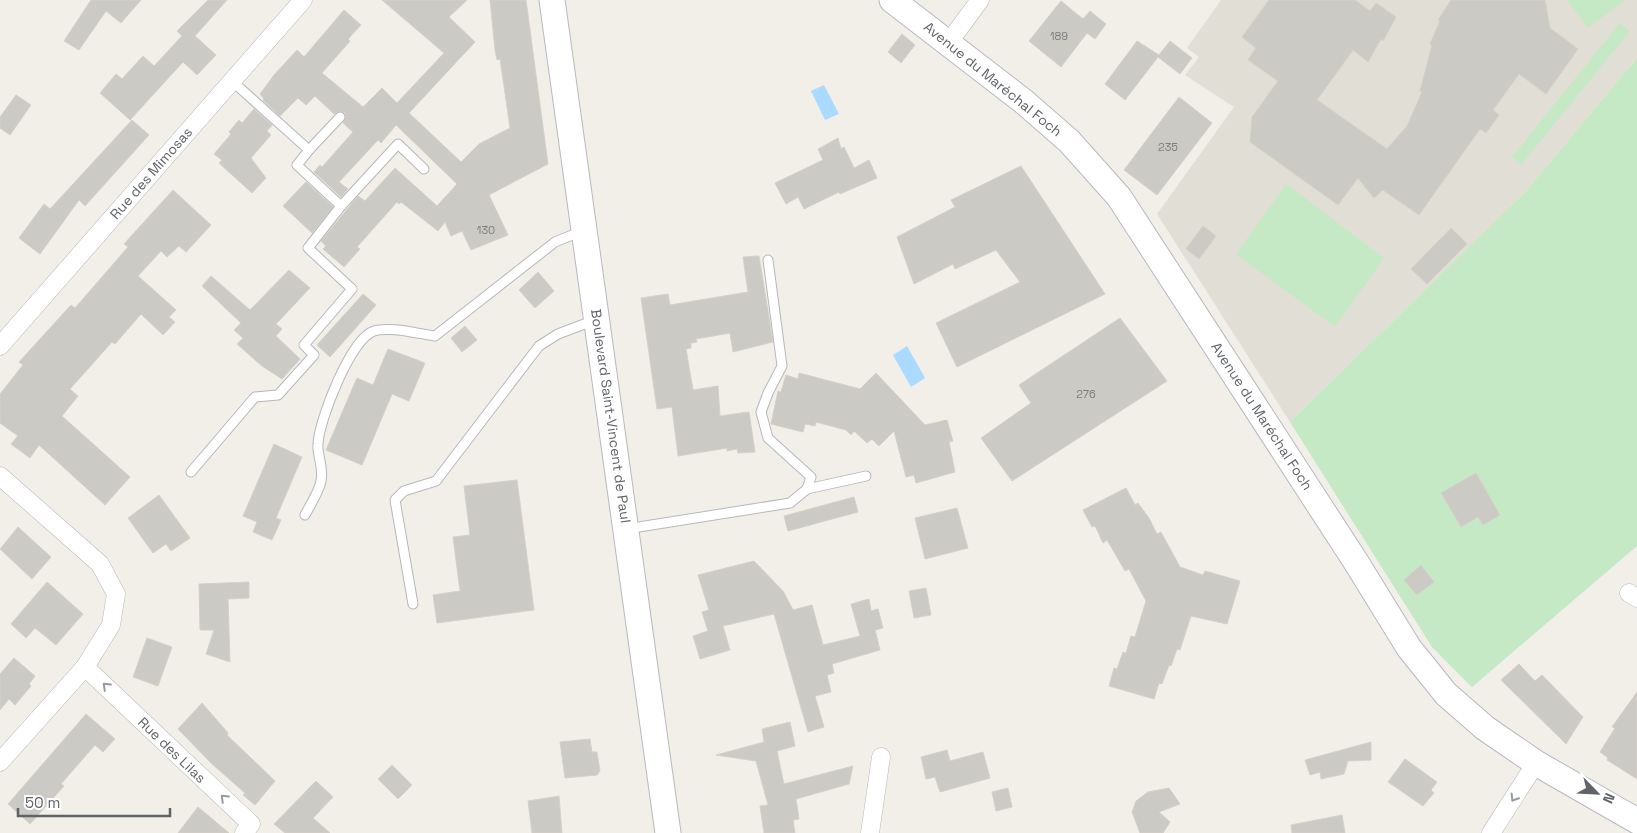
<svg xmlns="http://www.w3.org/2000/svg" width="1637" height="833" font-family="'Space Grotesk',sans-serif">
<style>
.education{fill:#e1ded6}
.green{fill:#c5e8c5}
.water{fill:#aadaff}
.building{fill:#cccac5;stroke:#d6d1c6}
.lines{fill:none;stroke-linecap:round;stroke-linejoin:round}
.service-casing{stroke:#b5b8bc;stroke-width:11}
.minor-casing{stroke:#b5b8bc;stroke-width:19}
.secondary-casing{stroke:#b6babf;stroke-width:27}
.service{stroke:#fff;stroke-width:9}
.minor{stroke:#fff;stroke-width:18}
.secondary{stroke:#fff;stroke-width:25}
.oneway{stroke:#979a9d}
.labels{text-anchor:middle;stroke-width:4;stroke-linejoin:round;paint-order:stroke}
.number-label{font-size:11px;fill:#7a7d7f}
.street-label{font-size:14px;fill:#5f6368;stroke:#fff}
</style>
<rect width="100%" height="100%" fill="#f1efe8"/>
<polygon class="education" points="1221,0 1637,0 1637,58 1527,190 1290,422 1157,214 1234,107 1185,75 1199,57 1187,48"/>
<g class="green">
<polygon points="1567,0 1625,0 1588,28"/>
<polygon points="1620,23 1630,31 1521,165 1512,157"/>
<polygon points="1637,58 1637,546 1472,687 1432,647 1290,422 1527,190"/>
<polygon points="1286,184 1384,258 1335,327 1236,254"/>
</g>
<g class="water">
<polygon points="824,85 839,114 825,120 811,91"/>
<polygon points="907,346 925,378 911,387 893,355"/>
</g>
<g class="building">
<polygon points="91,0 141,0 121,23 106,11 79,50 64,41"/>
<polygon points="208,0 227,0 195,36 216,55 197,75 183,62 130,120 100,93 116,74 122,79 143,56 154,66 182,36 177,31"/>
<polygon points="382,0 467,0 449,17 475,42 409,113 461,162 479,144 510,128 500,59 497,60 495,50 490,0 526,0 548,164 489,195 508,235 471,250 462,231 451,236 445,222 438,231 401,202 399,204 397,202 357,247 360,249 344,267 323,249 326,246 321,241 358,196 365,201 395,168 437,206 457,184 396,125 381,143 378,140 339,182 348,189 341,197 314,172 320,165 322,167 353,132 343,123 346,118 345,113 339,111 334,114 315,96 306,105 298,98 280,116 263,100 264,99 260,94 274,75 297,50 304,57 344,10 361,25 348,39 350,41 322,73 363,107 382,88 397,103 444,53"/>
<polygon points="1269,0 1355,0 1370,11 1376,3 1396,17 1383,41 1381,39 1368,62 1353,50 1317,100 1387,149 1407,126 1422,92 1420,91 1432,45 1430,44 1440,21 1438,20 1451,0 1545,0 1550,28 1578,49 1546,94 1519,74 1493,110 1499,115 1486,133 1480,129 1419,215 1383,190 1374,198 1358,178 1338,205 1250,142 1252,117 1278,81 1248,60 1256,48 1242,37"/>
<polygon points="1061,1 1083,19 1090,11 1106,24 1095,39 1087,33 1061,67 1029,41"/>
<polygon points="902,34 915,45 901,63 888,52"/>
<polygon points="1137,41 1159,55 1170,41 1192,58 1180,74 1158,57 1125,100 1105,84"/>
<polygon points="16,95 31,105 10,135 0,128 0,117"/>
<polygon points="1179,97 1212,123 1157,195 1124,170"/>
<polygon points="254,109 272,125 267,131 271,135 251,158 266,178 252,193 219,163 222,160 214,154 231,134 229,132 239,120 242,123"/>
<polygon points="132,120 149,135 85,206 79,200 40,254 19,238 44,204 50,209"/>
<polygon points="838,138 841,149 844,147 854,168 869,160 877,178 840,194 839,192 804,209 798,197 786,204 775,183 823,160 818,149"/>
<polygon points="1021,166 1105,294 957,367 936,323 1020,282 996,250 955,269 953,264 914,284 897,237 955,207 951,200"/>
<polygon points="306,182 333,207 312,233 283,206"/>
<polygon points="173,190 211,225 186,252 179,246 167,257 161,251 138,276 176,310 169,317 175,322 163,335 141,314 115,344 112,342 70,389 78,396 62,416 130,477 105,505 39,445 30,458 11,444 18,436 0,423 0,394 23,365 19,362 71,305 75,308 128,247 124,244"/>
<polygon points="1203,226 1216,236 1199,259 1186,249"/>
<polygon points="1451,228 1467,244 1427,284 1411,269"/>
<polygon points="759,256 773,342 733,352 730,333 696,339 697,342 691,343 691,348 686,349 693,390 718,386 720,416 749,412 755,452 738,453 737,449 727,451 727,448 678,456 672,407 657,409 641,298 668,294 670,305 748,292 743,257"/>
<polygon points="289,270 310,288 276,324 282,329 276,336 300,359 282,379 262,366 237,344 243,338 234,330 241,323 202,286 211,276 250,310"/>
<polygon points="538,272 554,291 535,308 519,290"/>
<polygon points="363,294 376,305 330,357 317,345"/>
<polygon points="1120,318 1167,381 1012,481 981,438 1031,403 1019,385"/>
<polygon points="465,326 477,340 462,352 451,338"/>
<polygon points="388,349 425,363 409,401 392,394 362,465 326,450 357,378 373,385"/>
<polygon points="799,373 860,389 876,373 925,425 947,420 953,441 949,442 955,472 916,483 914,475 906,477 894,431 879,446 872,439 867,443 854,431 851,435 846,430 816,422 815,426 805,424 803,432 771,424 778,391 781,392 786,375 798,379"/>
<polygon points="274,444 302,457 276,518 281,520 272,540 253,532 257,522 243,516"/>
<polygon points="1476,473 1500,515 1483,525 1478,517 1461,527 1441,493"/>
<polygon points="517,480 534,610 437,623 433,595 460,591 453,537 470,535 464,486"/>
<polygon points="1126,488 1135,505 1138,503 1149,518 1157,534 1161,532 1180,567 1203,575 1205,571 1240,581 1227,624 1191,616 1180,650 1177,649 1171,666 1169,665 1162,684 1159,683 1154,699 1109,686 1114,668 1117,669 1123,652 1126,653 1131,636 1135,637 1146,601 1129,569 1125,571 1107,540 1103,543 1095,526 1092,527 1083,510"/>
<polygon points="159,495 190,538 171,551 166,544 153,553 128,518"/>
<polygon points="854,497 858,512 788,531 784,516"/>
<polygon points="957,508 968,548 925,559 915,518"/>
<polygon points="18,527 51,557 32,579 0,549"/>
<polygon points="754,561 783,591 793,610 812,605 823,645 860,636 851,604 869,599 871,611 878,609 883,628 875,630 880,650 832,664 834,673 827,675 831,692 815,696 824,727 808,732 774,614 723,626 730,650 700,659 693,636 708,631 702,612 709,610 698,575"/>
<polygon points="1421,565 1434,582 1417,595 1404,580"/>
<polygon points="47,582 83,614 56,645 35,628 26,638 11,624"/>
<polygon points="249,582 249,598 228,599 230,662 206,654 214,630 200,630 199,584"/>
<polygon points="926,588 931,615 914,618 909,591"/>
<polygon points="147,638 172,647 158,686 133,677"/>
<polygon points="14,658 35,676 29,684 31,686 15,705 9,699 0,710 0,674"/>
<polygon points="1519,664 1535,681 1542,675 1583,717 1566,744 1501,680"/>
<polygon points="1637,692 1637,779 1607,760 1608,758 1600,752 1615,728 1612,727"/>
<polygon points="202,703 228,733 227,735 275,781 255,805 243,795 245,793 211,763 178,729"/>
<polygon points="86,714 115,739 103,752 95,745 61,784 64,786 30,824 8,804"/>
<polygon points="790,722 795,746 777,751 784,784 853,766 849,784 796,799 799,819 793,820 795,833 764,833 760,806 768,805 756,761 716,755 764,742 762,729"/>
<polygon points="590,739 592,752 597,752 600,771 597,775 565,778 560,742"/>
<polygon points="1371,742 1371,760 1348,761 1344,774 1321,779 1320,772 1310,775 1305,760"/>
<polygon points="947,750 950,761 983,752 990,778 940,792 935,777 926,779 921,757"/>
<polygon points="1405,759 1437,782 1431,790 1434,793 1423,806 1388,782"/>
<polygon points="392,765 412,785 398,799 378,779"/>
<polygon points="316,781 333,797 313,818 330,833 285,833 274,824"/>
<polygon points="1008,788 1012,807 996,811 992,792"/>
<polygon points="1169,788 1180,804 1159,812 1170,822 1163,833 1140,833 1132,812 1136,801 1148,792"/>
<polygon points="559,796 562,833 532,833 528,801"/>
<polygon points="198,807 229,833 178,833"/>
<polygon points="1342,815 1345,833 1292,833 1291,825"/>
</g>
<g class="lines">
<g class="service-casing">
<g id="service">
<polyline points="309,150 340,117"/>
<polyline points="341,206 398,144 424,169"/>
<polyline points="191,472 255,397 278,395 314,355 304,345 352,289 308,248 341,206 297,165 309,150 232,81"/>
<polyline points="807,489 866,476"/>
<path d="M305 515C310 505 319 492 321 481 324 467 317 456 318 444 319 420 351 338 374 331 389 326 419 334 435 336L555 242 582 231"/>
<polyline points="626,529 790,503 807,489 811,477 768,438 761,412 768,393 782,366 768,260"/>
<polyline points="413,604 395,500 404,491 436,481 539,346 558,334 595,320"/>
</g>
</g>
<g class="minor-casing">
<g id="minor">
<polyline points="949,42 980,0"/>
<polyline points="0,346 303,0"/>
<polyline points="0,476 100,564 116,594 111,625 85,667 0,762"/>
<polyline points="1629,593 1637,598"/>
<polyline points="85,667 251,824 244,833"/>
<polyline points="870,833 881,757"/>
<polyline points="1491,833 1536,763"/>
</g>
</g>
<g class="secondary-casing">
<g id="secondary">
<polyline points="552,0 668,833"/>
<polyline points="892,0 1023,101 1069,141 1119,197 1356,562 1409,648 1446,694 1485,728 1536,763 1637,821"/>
</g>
</g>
<use href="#service" class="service"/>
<use href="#minor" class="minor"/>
<use href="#secondary" class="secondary"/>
</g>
<defs><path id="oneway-chevron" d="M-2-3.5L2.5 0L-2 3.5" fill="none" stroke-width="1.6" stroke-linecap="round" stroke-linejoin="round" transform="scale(1.25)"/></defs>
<g class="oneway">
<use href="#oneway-chevron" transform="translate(106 686) rotate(-136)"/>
<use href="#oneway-chevron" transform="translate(224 798) rotate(-136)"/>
<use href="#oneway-chevron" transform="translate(1514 798) rotate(122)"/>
</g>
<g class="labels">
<g class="number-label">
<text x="1059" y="40">189</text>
<text x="1168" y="151">235</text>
<text x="486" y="234">130</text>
<text x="1086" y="398">276</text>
</g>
<g class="street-label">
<text transform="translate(993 79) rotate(39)" y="5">Avenue du Maréchal Foch</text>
<text transform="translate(151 173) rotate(-49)" y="5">Rue des Mimosas</text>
<text transform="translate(611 416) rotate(82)" y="5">Boulevard Saint-Vincent de Paul</text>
<text transform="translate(1262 416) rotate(57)" y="5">Avenue du Maréchal Foch</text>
<text transform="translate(172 750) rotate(44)" y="5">Rue des Lilas</text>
</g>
</g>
<g transform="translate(1597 793) rotate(114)" stroke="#ffffff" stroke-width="4" paint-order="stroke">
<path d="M0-4L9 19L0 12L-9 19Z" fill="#5f6368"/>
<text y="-8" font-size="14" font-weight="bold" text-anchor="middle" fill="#5f6368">N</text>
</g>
<path d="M18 808v8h152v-8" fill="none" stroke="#5f6368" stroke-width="2.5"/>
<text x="25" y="808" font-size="15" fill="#5f6368" stroke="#ffffff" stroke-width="4" paint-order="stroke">50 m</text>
</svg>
